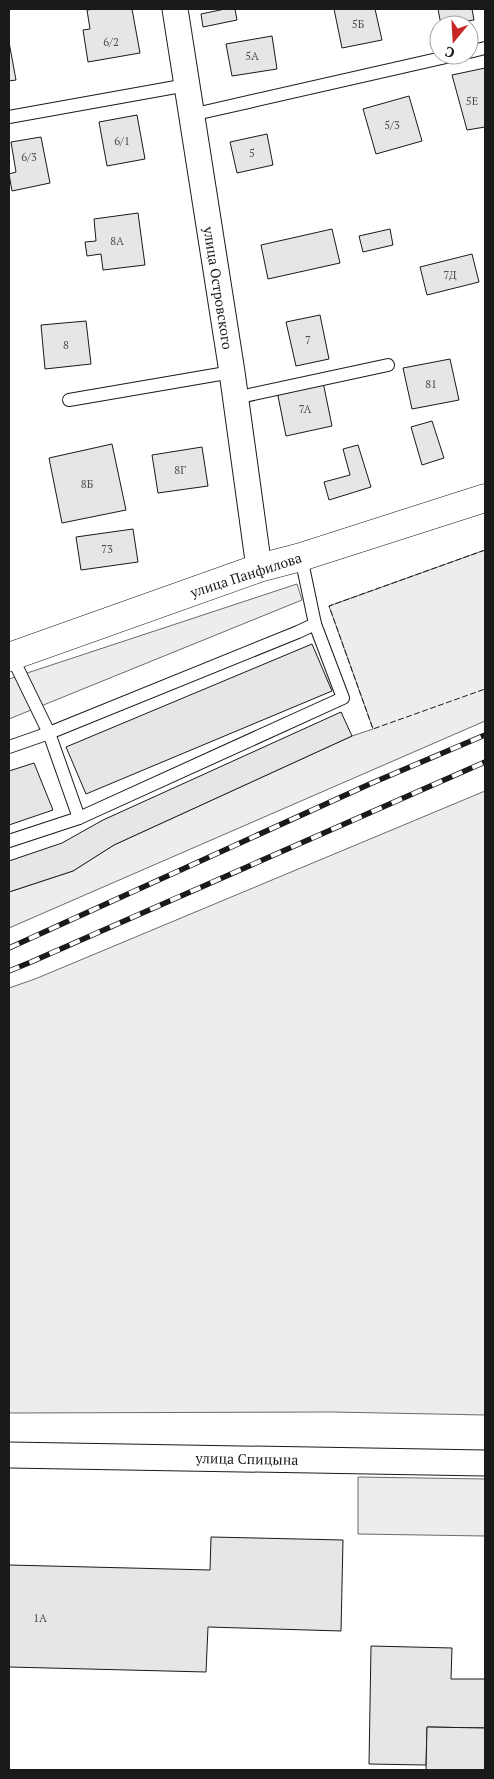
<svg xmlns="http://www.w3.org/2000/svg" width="494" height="1779" font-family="'PT Serif',serif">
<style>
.built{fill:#ededed;stroke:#6a6a6a}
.building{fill:#e6e6e6;stroke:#1a1a1a}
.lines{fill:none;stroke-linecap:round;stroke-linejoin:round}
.lane-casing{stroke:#1a1a1a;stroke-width:14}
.street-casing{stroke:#1a1a1a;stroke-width:27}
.secondary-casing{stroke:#1a1a1a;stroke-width:29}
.lane{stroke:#fff;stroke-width:12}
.street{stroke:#fff;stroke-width:25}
.secondary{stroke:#fff;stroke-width:28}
.rail-casing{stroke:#1a1a1a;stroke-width:5.5}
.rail{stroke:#fff;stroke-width:4;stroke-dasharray:11;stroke-linecap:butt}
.fence{stroke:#1a1a1a;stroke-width:1;stroke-dasharray:6 2.5;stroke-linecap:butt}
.labels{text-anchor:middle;stroke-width:4;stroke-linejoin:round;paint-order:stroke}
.number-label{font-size:11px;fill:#4d4d4d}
.street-label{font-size:14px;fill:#1a1a1a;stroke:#fff}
</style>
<rect width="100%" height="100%" fill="#fff"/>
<g class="built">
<polygon points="485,550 485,721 9,928 9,892 73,871 114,845 352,736 373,729 329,606"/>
<polygon points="297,584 302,600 9,719 9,679"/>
<polygon points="485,791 485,1415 332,1412 9,1413 9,988 35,979"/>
<polygon points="358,1477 485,1479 485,1536 358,1534"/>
</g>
<g class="building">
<polygon points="95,9 132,9 140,53 88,62 83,30 90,29 87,10"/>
<polygon points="225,9 235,9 237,20 203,27 201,14"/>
<polygon points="334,9 375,9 382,40 342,48"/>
<polygon points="438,9 472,9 474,20 441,25"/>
<polygon points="272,36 277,69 232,76 226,44"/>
<polygon points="9,42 16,80 9,81"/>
<polygon points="485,68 485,127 467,130 452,75"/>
<polygon points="409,96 422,141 376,154 363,109"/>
<polygon points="137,115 145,159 107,166 99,122"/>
<polygon points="267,134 273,165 237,173 230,142"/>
<polygon points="41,137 50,183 12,191 9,174 16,172 11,142"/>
<polygon points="138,213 145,265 103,270 101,254 87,256 85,242 96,241 94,219"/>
<polygon points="332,229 340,263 268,279 261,245"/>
<polygon points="390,229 393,245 363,252 359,236"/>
<polygon points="472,254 479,282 427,295 420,267"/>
<polygon points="320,315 329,359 296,366 286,322"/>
<polygon points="86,321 91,364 45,369 41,325"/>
<polygon points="450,359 459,400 412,409 403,368"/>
<polygon points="323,382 332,426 286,436 277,391"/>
<polygon points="432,421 444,458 422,465 411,427"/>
<polygon points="112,444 126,510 62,523 49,458"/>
<polygon points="358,445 371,487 329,500 324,482 350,475 343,449"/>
<polygon points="202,447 208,486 158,493 152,455"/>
<polygon points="133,529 138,562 81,570 76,537"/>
<polygon points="312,644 332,691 86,794 66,747"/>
<polygon points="341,712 352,736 114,845 73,871 9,892 9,861 62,843 103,820"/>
<polygon points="34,763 53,810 9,825 9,771"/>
<polygon points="211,1537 343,1540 341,1631 208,1627 206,1672 9,1667 9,1565 210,1570"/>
<polygon points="371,1646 452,1648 451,1679 485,1679 485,1728 427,1727 426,1765 369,1764"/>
<polygon points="427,1727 485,1728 485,1770 426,1770"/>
</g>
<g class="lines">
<g class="lane-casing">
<g id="lane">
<polyline points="469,52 485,48"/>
<polyline points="191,115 455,55"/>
<polyline points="9,117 187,85"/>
<polyline points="235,398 388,365"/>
<polyline points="69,400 232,372"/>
<polyline points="12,657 49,733 79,818"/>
<polyline points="9,747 49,733 298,632 315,624"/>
<polyline points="9,841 79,818 343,698 315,624 301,557"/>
</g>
</g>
<g class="street-casing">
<g id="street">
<polyline points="175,9 232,372 259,568"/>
<polyline points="9,1455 485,1463"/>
</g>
</g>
<g class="secondary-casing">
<polyline id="secondary" points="9,657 259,568 301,557 485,498"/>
</g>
<use href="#lane" class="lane"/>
<use href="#street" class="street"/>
<use href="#secondary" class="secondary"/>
<g class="rail-casing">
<g id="rail">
<polyline points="9,948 372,783 485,735"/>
<polyline points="9,971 31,962 485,762"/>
</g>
</g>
<use href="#rail" class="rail"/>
<polyline class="fence" points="485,550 329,606 373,729 485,689"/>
</g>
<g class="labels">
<g class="number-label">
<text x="358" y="28">5Б</text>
<text x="111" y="46">6/2</text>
<text x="252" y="60">5А</text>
<text x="472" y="105">5Е</text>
<text x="392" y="129">5/3</text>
<text x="122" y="145">6/1</text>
<text x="252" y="157">5</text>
<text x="29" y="161">6/3</text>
<text x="117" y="245">8А</text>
<text x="450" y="279">7Д</text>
<text x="308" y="344">7</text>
<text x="66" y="349">8</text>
<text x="431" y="388">81</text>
<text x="305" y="413">7А</text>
<text x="180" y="474">8Г</text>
<text x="87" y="488">8Б</text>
<text x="107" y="553">73</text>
<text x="40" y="1622">1А</text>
</g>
<g class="street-label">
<text transform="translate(218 288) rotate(81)" y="5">улица Островского</text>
<text transform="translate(246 575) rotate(-18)" y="5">улица Панфилова</text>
<text transform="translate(247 1459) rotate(1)" y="5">улица Спицына</text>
</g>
</g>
<rect width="494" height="1779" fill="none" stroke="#1a1a1a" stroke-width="20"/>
<g transform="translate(454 40) rotate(198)"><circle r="24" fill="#ffffff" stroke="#a3a3a3"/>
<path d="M0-4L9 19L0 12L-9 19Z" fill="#c62828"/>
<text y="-8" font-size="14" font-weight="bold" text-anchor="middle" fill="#1a1a1a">С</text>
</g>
</svg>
